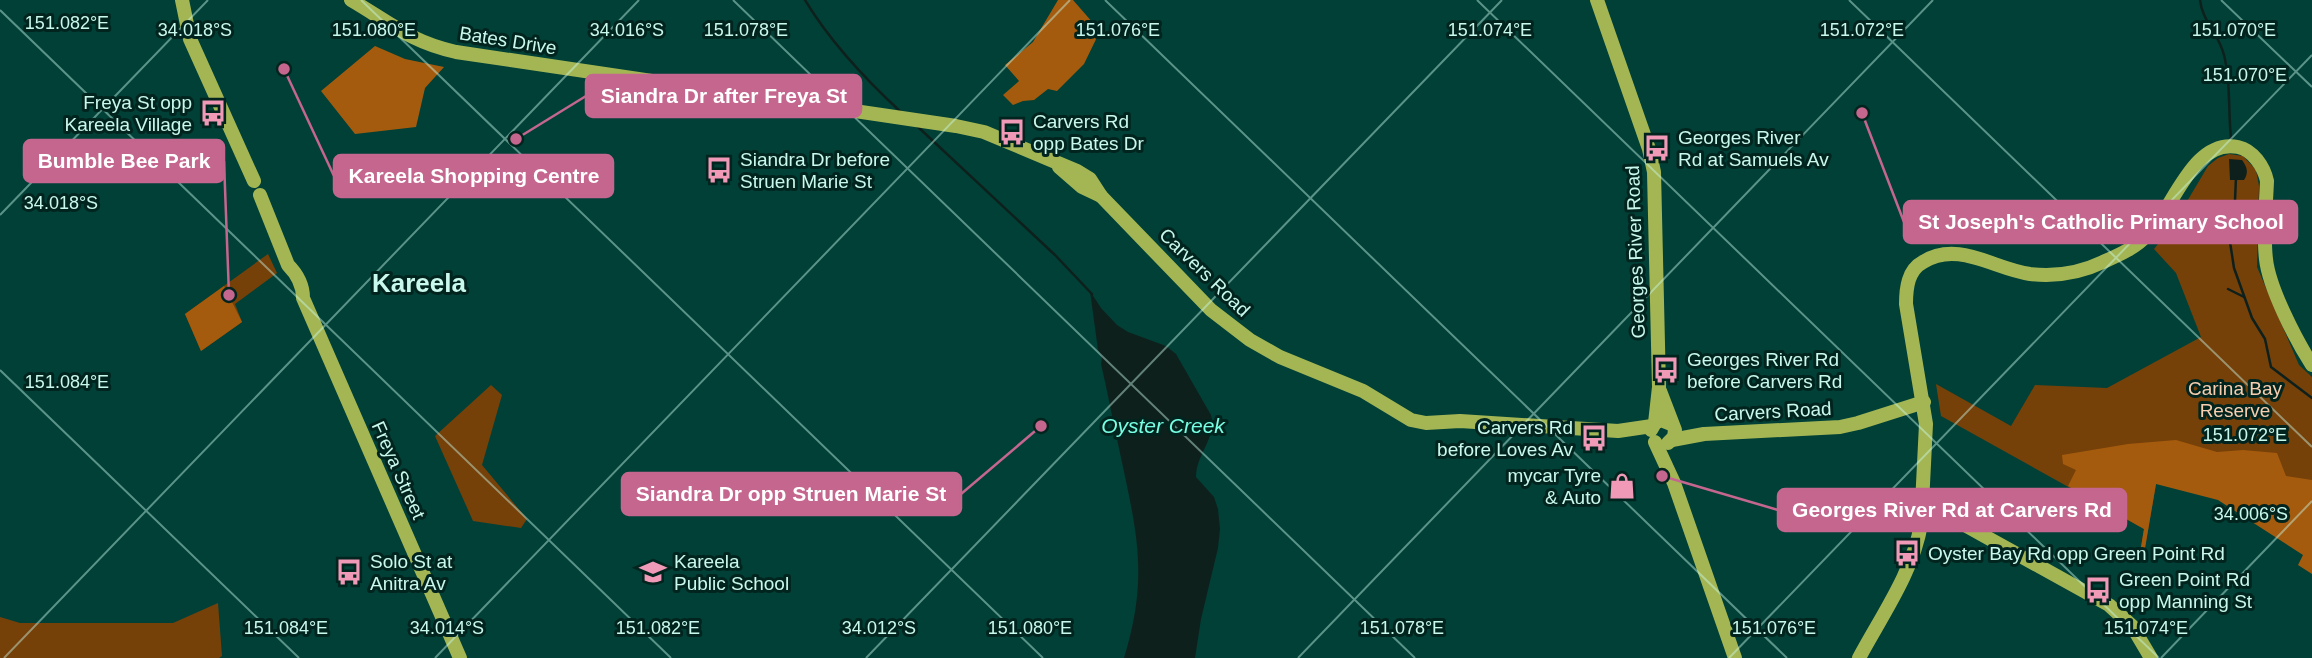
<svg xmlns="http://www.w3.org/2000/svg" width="2312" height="658" font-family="Helvetica,sans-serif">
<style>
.green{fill:#764009}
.forest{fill:#a55b0d}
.water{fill:#0e201c}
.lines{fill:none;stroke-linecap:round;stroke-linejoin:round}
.stream{stroke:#0e201c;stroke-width:2.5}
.secondary{stroke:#a4b654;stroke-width:14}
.ticks{fill:none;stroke:#c9f8ec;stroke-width:2;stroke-opacity:0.45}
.labels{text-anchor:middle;stroke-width:6;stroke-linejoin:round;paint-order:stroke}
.street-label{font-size:19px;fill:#c9f8ec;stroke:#02241e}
.poi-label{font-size:19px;fill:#c9f8ec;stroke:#02241e;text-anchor:start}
.park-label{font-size:19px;fill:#f7ceaf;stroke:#02241e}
.water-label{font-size:21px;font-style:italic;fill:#78fee3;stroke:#02241e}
.district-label{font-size:26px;font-weight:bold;fill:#c9f8ec;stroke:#02241e}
.ticks-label{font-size:18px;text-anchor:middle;fill:#c9f8ec;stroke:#02241e;stroke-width:6;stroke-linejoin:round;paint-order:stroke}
.leader{fill:none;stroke:#c4668e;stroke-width:2.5}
.callout-dot{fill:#c4668e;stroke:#02241e;stroke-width:2.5}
.callout{fill:#c4668e;stroke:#c4668e;stroke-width:2.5}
.callout-label{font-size:21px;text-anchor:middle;font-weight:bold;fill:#fff}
</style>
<rect width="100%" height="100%" fill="#014037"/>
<g class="green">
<polygon points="2229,154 2243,156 2256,170 2259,186 2257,267 2299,365 2312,377 2312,536 2195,458 2156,484 2145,548 2141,547 2144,529 1941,416 1936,384 2011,426 2035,385 2107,388 2201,337 2176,273 2154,249 2173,225 2208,166 2218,158"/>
<polygon points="268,254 277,273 235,304 242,322 201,351 185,314"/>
<polygon points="491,385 502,395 482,465 527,519 521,528 473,521 435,436"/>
<polygon points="218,603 222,656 219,658 0,658 0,617 20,623 173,623"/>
</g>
<g class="forest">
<polygon points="1058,0 1073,0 1100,31 1084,64 1057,91 1048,89 1034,100 1023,101 1013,105 1003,95 1019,81 1005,65 1033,42"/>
<polygon points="375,46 405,59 444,67 425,88 416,127 355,134 321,91"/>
<polygon points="224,286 242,322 201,351 185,314"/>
<polygon points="2176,440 2217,452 2243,450 2277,453 2286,476 2312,480 2312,574 2298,565 2303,555 2218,500 2156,484 2145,548 2141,547 2144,529 2068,486 2076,470 2063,464 2062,455 2128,444"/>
</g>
<g class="water">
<path d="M2229 159 2242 160C2247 167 2249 172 2244 180H2230Z"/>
<path d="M1090 291 1101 308 1117 325 1128 332 1166 346 1176 354 1211 415C1217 438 1196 454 1196 477L1214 497 1218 509 1220 529 1218 548 1201 619 1195 658H1124C1149 577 1137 533 1120 453 1113 423 1108 393 1101 364L1102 357 1098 350Z"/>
</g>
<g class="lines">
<g class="stream">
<path d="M805 0C831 43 865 79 902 113"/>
<path d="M2200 0C2202 21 2219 34 2224 55 2231 82 2228 111 2231 138"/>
<polyline points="917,126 1055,255 1092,294"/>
<polyline points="2236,177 2234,224 2230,242 2234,268 2252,318 2265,339 2271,367 2312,398"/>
<polyline points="2228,289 2244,297"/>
</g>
<g class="secondary">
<polyline points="182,0 190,39 254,181"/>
<path d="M351 0C389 22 410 42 456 52L956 126 984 132 1077 171 1090 179 1101 196 1211 310 1250 340 1280 357 1363 391 1411 420 1426 423 1460 421 1618 431 1652 426"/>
<polyline points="1597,0 1649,149 1654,172 1659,387 1655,423"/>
<polyline points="1059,167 1082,187 1101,196"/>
<path d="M260 195 288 265C297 274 303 285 303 298L460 658"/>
<polyline points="1660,391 1675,430 1674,437 1668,443"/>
<polyline points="1651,430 1655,423 1661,420 1671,424"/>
<polyline points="1672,440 1704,434 1840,427 1858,423 1924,402"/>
<polyline points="1655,442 1674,483 1735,658"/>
<polyline points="1923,508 1935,510 1952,518 2109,605 2132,626 2151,658"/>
<path d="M1859 658C1882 615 1913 572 1921 524L1926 424 1906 304C1906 288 1908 270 1923 262 1958 240 1994 269 2030 274 2056 277 2080 273 2103 262 2119 255 2137 247 2148 234 2174 207 2193 138 2238 147 2253 150 2264 167 2267 181 2266 206 2263 234 2266 259 2269 288 2296 340 2312 365"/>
</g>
</g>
<path class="ticks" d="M361 0 1043 658M733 0 1415 658M1105 0 1787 658M1477 0 2159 658M1849 0 2312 447M2221 0 2312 87M0 10 671 658M0 215 208 0M0 370 299 658M4 658 639 0M435 658 1070 0M866 658 1502 0M1298 658 1933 0M1729 658 2312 55M2161 658 2312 501"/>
<defs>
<g id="bus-bare" transform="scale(2.1)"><path d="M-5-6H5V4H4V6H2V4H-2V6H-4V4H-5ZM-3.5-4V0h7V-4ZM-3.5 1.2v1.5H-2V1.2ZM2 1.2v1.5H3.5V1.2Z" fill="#f09ab7" stroke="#02241e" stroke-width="2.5" paint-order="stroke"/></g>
<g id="shop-bare" transform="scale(2.1)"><path d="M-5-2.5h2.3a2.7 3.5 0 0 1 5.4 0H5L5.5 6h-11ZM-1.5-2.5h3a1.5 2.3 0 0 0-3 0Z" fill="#f09ab7" stroke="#02241e" stroke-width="2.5" paint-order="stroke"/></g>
<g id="school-bare" transform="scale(2.1)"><path d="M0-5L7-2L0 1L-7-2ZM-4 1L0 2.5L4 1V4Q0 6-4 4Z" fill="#f09ab7" stroke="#02241e" stroke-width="2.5" paint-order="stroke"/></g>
</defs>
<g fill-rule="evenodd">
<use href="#bus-bare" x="213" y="113"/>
<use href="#bus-bare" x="1012" y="132"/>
<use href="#bus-bare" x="1657" y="148"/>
<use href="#bus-bare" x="719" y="170"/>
<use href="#bus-bare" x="1666" y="370"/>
<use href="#bus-bare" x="1594" y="438"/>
<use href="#shop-bare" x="1622" y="486"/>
<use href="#bus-bare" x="1907" y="553"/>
<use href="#bus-bare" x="349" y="572"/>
<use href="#school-bare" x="653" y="572"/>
<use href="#bus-bare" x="2098" y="590"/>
</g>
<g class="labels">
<g class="street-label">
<text transform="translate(508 40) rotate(9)" y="7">Bates Drive</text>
<text transform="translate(1635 252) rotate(-92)" y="7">Georges River Road</text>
<text transform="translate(1205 272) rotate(44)" y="7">Carvers Road</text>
<text transform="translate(1773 411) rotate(-3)" y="7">Carvers Road</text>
<text transform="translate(399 470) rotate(66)" y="7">Freya Street</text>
</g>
<g class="poi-label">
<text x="192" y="109" text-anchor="end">Freya St opp<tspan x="192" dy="22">Kareela Village</tspan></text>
<text x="1033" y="128">Carvers Rd<tspan x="1033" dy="22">opp Bates Dr</tspan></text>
<text x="1678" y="144">Georges River<tspan x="1678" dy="22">Rd at Samuels Av</tspan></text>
<text x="740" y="166">Siandra Dr before<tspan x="740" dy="22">Struen Marie St</tspan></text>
<text x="1687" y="366">Georges River Rd<tspan x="1687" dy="22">before Carvers Rd</tspan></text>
<text x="1573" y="434" text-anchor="end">Carvers Rd<tspan x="1573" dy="22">before Loves Av</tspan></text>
<text x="1601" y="482" text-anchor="end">mycar Tyre<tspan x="1601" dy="22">&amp; Auto</tspan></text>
<text x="1928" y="560">Oyster Bay Rd opp Green Point Rd</text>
<text x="370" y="568">Solo St at<tspan x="370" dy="22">Anitra Av</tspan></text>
<text x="674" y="568">Kareela<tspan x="674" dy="22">Public School</tspan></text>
<text x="2119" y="586">Green Point Rd<tspan x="2119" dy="22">opp Manning St</tspan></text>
</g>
<g class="park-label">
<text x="2235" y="395">Carina Bay<tspan x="2235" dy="22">Reserve</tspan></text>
</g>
<g class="water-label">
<text x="1163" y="433">Oyster Creek</text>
</g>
<g class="district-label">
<text x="419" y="292">Kareela</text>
</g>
</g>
<g class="ticks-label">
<text x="67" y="29">151.082°E</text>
<text x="2234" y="36">151.070°E</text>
<text x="374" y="36">151.080°E</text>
<text x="746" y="36">151.078°E</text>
<text x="1118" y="36">151.076°E</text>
<text x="1490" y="36">151.074°E</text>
<text x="1862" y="36">151.072°E</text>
<text x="195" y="36">34.018°S</text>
<text x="627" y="36">34.016°S</text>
<text x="2245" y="81">151.070°E</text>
<text x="61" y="209">34.018°S</text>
<text x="67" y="388">151.084°E</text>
<text x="2245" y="441">151.072°E</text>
<text x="2251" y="520">34.006°S</text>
<text x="447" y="634">34.014°S</text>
<text x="879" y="634">34.012°S</text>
<text x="286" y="634">151.084°E</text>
<text x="658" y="634">151.082°E</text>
<text x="1030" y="634">151.080°E</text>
<text x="1402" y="634">151.078°E</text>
<text x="1774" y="634">151.076°E</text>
<text x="2146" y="634">151.074°E</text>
</g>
<path class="leader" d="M516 139L586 96M229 295L224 161M284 69L334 176M1862 113L1904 222M1041 426L961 494M1662 476L1778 510"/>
<g class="callout-dot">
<circle cx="516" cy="139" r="7"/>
<circle cx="229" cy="295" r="7"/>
<circle cx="284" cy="69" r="7"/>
<circle cx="1862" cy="113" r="7"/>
<circle cx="1041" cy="426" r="7"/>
<circle cx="1662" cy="476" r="7"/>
</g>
<g class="callout">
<rect x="586" y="75" width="275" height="42" rx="7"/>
<rect x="24" y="140" width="200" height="42" rx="7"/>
<rect x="334" y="155" width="279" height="42" rx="7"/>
<rect x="1904" y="201" width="393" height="42" rx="7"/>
<rect x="622" y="473" width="339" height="42" rx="7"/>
<rect x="1778" y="489" width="348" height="42" rx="7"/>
</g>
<g class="callout-label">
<text x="724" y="103">Siandra Dr after Freya St</text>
<text x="124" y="168">Bumble Bee Park</text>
<text x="474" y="183">Kareela Shopping Centre</text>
<text x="2101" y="229">St Joseph's Catholic Primary School</text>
<text x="791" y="501">Siandra Dr opp Struen Marie St</text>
<text x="1952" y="517">Georges River Rd at Carvers Rd</text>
</g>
</svg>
